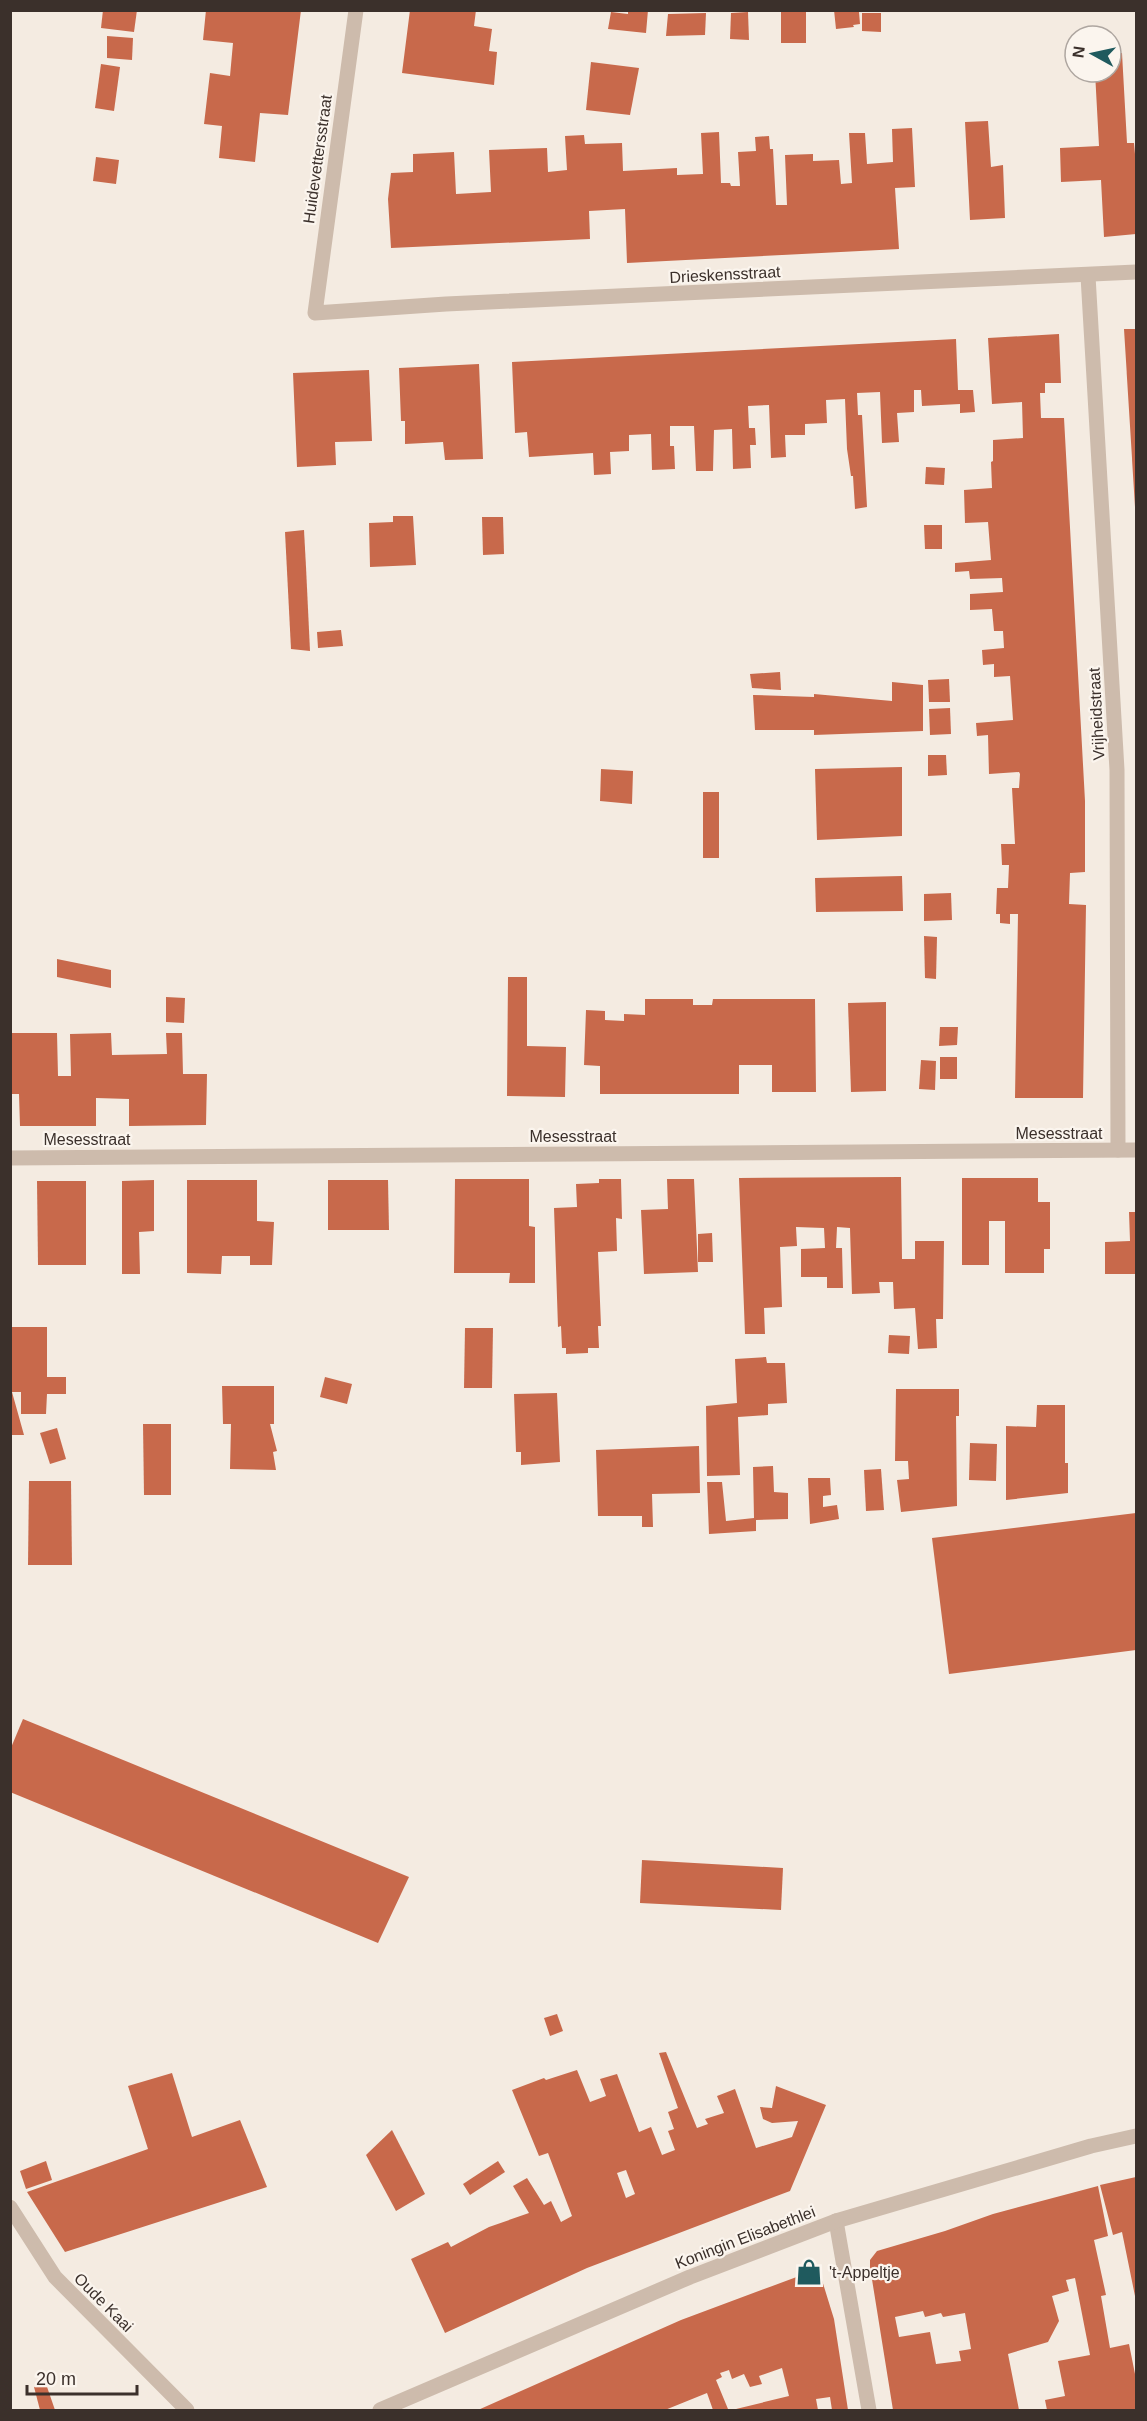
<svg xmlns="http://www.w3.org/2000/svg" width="1147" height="2421" font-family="Arial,sans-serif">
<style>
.building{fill:#c8694b;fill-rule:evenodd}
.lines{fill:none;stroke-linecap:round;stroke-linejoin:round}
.minor{stroke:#cdbbac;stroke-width:15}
.labels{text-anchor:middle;stroke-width:4.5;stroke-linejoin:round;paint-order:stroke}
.street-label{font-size:16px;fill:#3b302b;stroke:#fbf5ee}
.poi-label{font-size:16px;fill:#3b302b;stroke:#fbf5ee;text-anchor:start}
</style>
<rect width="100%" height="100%" fill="#f4ebe1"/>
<g class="building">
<polygon points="103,10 137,10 134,32 101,28"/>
<polygon points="206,10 301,10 288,115 260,113 255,162 219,158 222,126 204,124 210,73 230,76 233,43 203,40"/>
<polygon points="410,10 476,10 474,26 492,29 489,51 497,52 494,85 402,73"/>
<polygon points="628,10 648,10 646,33 608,29 611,12 628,14"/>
<polygon points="834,10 859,12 860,24 853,25 854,27 836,29"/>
<polygon points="748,12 749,40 730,39 731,13"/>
<rect x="781" y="12" width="25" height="31"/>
<polygon points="706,13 705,35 666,36 668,14"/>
<polygon points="862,13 881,13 881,32 862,31"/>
<polygon points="107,36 133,38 132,60 107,58"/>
<polygon points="1122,53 1127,143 1134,143 1136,165 1136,234 1104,237 1101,180 1061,182 1060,148 1099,146 1095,72 1111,72 1111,54"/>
<polygon points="591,62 639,68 630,115 586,110"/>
<polygon points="101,64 120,67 114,111 95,108"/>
<polygon points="988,121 991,167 1003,165 1005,218 970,220 965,122"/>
<polygon points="912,128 915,187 895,188 899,249 627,263 625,209 589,211 590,239 391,248 388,199 391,173 413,172 413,154 454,152 456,194 491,192 489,150 547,148 548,172 567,170 565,136 584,135 585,144 622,143 623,171 677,168 677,175 703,174 701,133 719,132 721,183 730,183 731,186 740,186 738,152 756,151 755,137 769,136 770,149 773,149 776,205 787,205 785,155 813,154 813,161 839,160 841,184 852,183 849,133 865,133 867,164 893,162 892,129"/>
<polygon points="96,157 119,160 116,184 93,181"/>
<polygon points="1124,329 1136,329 1136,507 1135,507"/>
<polygon points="1059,334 1061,383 1045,383 1045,393 1040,393 1041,418 1064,418 1085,801 1085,872 1070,873 1069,904 1086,905 1083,1098 1015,1098 1018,914 1010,914 1010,924 1000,923 1000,914 996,914 997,888 1008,888 1009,865 1002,865 1001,844 1015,844 1012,788 1019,788 1020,774 1019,772 989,774 988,735 977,736 976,723 1013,720 1010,676 994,677 994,664 983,665 982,650 1004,648 1003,631 994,631 992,609 970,610 970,594 1003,592 1002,578 970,579 969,571 955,572 955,563 991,560 988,522 965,523 964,490 992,488 991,462 993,461 993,440 1023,438 1022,402 992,404 988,338"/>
<polygon points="956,339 958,390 973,390 975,412 960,413 960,404 922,406 921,390 914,390 914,412 897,413 899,442 882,443 880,392 857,393 858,415 862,415 867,507 855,509 853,476 851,476 847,449 845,399 826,400 827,423 805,424 805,435 785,435 786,457 771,458 769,405 748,406 749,428 755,428 756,445 750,445 751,468 733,469 732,429 714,430 713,471 696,471 694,426 670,426 670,446 674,446 675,469 652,470 651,434 629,435 629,451 610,452 611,474 594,475 593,453 529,457 527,432 515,433 512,362"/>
<polygon points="479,364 483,459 445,460 443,442 405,444 405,421 401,421 399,368"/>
<polygon points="369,370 372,441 335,442 336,465 297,467 293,373"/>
<polygon points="926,467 945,468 944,485 925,484"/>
<polygon points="393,516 413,516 416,565 370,567 369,523 393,522"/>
<polygon points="482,517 503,517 504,554 483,555"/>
<polygon points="924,525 942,525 942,549 925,549"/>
<polygon points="304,530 306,567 310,651 291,649 285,532"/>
<polygon points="341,630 343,646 318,648 317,632"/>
<polygon points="780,672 781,690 752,688 750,674"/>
<polygon points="949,679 950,702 929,702 928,680"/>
<polygon points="892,682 923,685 923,731 814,735 814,730 755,730 753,695 814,697 814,694 892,701"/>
<polygon points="950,708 951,734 930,735 929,709"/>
<polygon points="928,755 946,755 947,775 928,776"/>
<polygon points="902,767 902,836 817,840 815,769"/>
<polygon points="601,769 633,771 632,804 600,801"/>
<rect x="703" y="792" width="16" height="66"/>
<polygon points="902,876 903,911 816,912 815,878"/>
<polygon points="951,893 952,920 924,921 924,894"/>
<polygon points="924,936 937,937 936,979 925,978"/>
<polygon points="57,959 111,970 111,988 57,977"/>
<polygon points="508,977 527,977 527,1046 566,1047 565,1097 507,1096"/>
<polygon points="166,997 185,998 184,1023 166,1022"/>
<polygon points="645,999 693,999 693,1005 712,1005 713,999 815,999 816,1092 772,1092 772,1065 739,1065 739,1094 600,1094 600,1066 584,1065 586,1010 605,1011 605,1020 624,1021 624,1014 645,1015"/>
<polygon points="886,1002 886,1091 851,1092 848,1003"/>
<polygon points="940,1027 958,1027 957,1045 939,1046"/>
<polygon points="10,1033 57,1033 58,1076 71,1076 70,1034 111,1033 112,1055 167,1054 166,1033 182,1033 183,1074 207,1074 206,1125 129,1126 129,1099 96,1098 96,1126 20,1126 19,1094 10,1094"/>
<rect x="940" y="1057" width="17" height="22"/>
<polygon points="921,1060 936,1061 935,1090 919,1089"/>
<polygon points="901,1177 902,1259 915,1259 915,1241 944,1241 943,1319 936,1319 937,1348 918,1349 915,1308 894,1309 893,1282 879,1282 880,1293 852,1294 850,1228 837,1227 836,1248 842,1248 843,1288 827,1288 827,1277 801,1277 801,1249 825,1248 824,1228 796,1227 797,1246 780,1247 782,1307 764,1308 765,1334 745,1334 739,1178"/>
<polygon points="962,1178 1038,1178 1038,1202 1050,1202 1050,1249 1044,1249 1044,1273 1005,1273 1005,1221 989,1221 989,1265 962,1265"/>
<polygon points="455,1179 529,1179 529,1226 535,1227 535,1283 509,1283 510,1273 454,1273"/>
<polygon points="599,1179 621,1179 622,1219 616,1218 617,1251 598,1252 601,1326 598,1326 599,1348 588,1348 588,1353 566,1354 566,1348 562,1348 561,1326 558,1327 554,1208 577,1207 576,1184 599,1183"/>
<polygon points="667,1179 694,1179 698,1272 644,1274 641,1210 668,1209"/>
<polygon points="154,1180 154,1231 139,1232 140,1274 122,1274 122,1181"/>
<polygon points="187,1180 257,1180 257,1221 274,1222 272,1265 250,1265 250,1256 222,1256 221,1274 187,1273"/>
<polygon points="328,1180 388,1180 389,1230 328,1230"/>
<polygon points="37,1181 86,1181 86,1265 38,1265"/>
<polygon points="1129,1212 1136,1212 1136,1274 1105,1274 1105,1242 1130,1241"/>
<polygon points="712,1233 713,1262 698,1262 698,1234"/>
<polygon points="10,1327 47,1327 47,1377 66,1377 66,1394 47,1394 46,1414 21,1414 21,1392 12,1392 24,1435 10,1435"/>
<polygon points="465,1328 493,1328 492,1388 464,1388"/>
<polygon points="889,1335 910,1336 909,1354 888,1353"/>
<polygon points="766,1357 767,1363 785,1363 787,1403 768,1404 768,1415 738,1417 740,1475 707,1476 706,1406 737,1403 735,1359"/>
<polygon points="325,1377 352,1384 347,1404 320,1397"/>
<polygon points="222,1386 274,1386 274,1424 270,1424 277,1451 273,1452 276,1470 230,1469 231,1424 223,1424"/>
<polygon points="896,1389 959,1389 959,1416 956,1416 957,1506 901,1512 897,1480 909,1479 908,1461 895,1461"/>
<polygon points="557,1393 560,1462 521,1465 521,1452 516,1452 514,1394"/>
<polygon points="1037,1405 1065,1405 1065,1463 1068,1463 1068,1493 1006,1500 1006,1426 1036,1427"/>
<polygon points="143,1424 171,1424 171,1495 144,1495"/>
<polygon points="57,1428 66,1459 50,1464 40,1433"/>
<polygon points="970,1443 997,1444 996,1481 969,1480"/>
<polygon points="699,1446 700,1493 652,1494 653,1527 642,1527 642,1516 598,1516 596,1450"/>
<polygon points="773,1466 774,1492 788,1493 788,1519 756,1520 756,1531 709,1534 707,1482 722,1482 726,1521 754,1518 753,1467"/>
<polygon points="881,1469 884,1510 866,1511 864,1470"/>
<polygon points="808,1478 830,1478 831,1495 823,1496 823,1507 837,1505 839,1519 810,1524"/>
<polygon points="29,1481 71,1481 72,1565 28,1565"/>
<polygon points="1136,1513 1136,1650 949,1674 932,1538"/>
<polygon points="23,1719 409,1877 378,1943 10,1792 10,1750"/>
<polygon points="642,1860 783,1868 781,1910 640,1903"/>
<polygon points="557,2014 563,2031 550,2036 544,2018"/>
<path d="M666 2052 697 2128 708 2124 705 2119 724 2113 717 2096 735 2089 756 2148 792 2137 798 2121 772 2123 763 2119 760 2107 772 2108 776 2086 826 2105 790 2191 587 2268 445 2333 411 2259 448 2242 451 2247 489 2227 529 2213 513 2186 527 2178 544 2205 551 2201 561 2222 572 2216 548 2153 539 2156 512 2090 544 2078 546 2080 577 2070 590 2102 606 2096 600 2079 617 2074 639 2132 651 2127 662 2155 675 2150 668 2131 674 2129 668 2112 678 2108 659 2053ZM626 2170 635 2194 626 2198 617 2173Z"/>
<polygon points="172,2073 192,2137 240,2120 267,2187 65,2252 27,2192 148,2149 128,2086"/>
<polygon points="392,2130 425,2194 396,2211 366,2155"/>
<polygon points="46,2161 52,2180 26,2189 20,2171"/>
<polygon points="498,2161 505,2172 470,2195 463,2184"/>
<polygon points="1136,2177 1136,2295 1135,2296 1122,2232 1113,2235 1100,2185"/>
<path d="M1098 2186 1108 2236 1094 2240 1106 2295 1101 2296 1110 2348 1129 2344 1136 2379V2410H1047L1045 2400 1065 2396 1058 2361 1090 2355 1075 2278 1066 2280 1069 2291 1052 2296 1059 2321 1048 2342 1008 2354 1019 2410H893L870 2267V2260L877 2251 945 2231 993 2214ZM923 2311 925 2317 941 2313 943 2317 965 2313 971 2349 959 2351 961 2361 936 2364 930 2332 899 2337 895 2317Z"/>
<polygon points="810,2272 821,2277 834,2319 848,2410 832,2410 830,2397 816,2399 818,2410 736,2410 736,2409 789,2396 782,2368 759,2376 762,2384 750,2387 744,2374 732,2379 729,2370 720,2373 722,2377 716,2380 728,2409 721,2410 713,2410 707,2393 665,2410 478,2410 681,2320"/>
<polygon points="46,2384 55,2410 40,2410 34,2387"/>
</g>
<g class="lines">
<g class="minor">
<polyline points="356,10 315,313 446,304 1136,272"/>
<polyline points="1088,276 1117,770 1118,1150"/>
<polyline points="10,1158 1136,1150"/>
<polyline points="10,2207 55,2277 187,2410"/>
<polyline points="836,2221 869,2410"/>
<polyline points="380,2410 690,2277 836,2221 1091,2146 1136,2136"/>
</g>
</g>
<defs>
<g id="shop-bare" transform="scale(2.07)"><path d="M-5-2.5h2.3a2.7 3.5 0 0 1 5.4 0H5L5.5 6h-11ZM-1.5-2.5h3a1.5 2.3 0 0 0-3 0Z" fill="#1f5a5e" stroke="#fbf5ee" stroke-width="2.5" paint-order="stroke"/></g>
</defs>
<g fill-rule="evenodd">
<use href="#shop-bare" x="809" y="2272"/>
</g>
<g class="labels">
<g class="street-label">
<text transform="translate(317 159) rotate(-82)" y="6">Huidevettersstraat</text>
<text transform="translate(725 274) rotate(-3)" y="6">Drieskensstraat</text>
<text transform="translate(1096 714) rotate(-93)" y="6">Vrijheidstraat</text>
<text x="1059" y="1139">Mesesstraat</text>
<text x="573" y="1142">Mesesstraat</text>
<text x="87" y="1145">Mesesstraat</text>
<text transform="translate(745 2237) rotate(-21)" y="6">Koningin Elisabethlei</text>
<text transform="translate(104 2302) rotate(45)" y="6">Oude Kaai</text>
</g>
<g class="poi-label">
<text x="829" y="2278">'t-Appeltje</text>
</g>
</g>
<rect width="1147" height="2421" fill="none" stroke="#3b302b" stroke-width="24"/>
<g transform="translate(1093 54) rotate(278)"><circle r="28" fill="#fbf5ee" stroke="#aea6a0" stroke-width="1.5"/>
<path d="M0-4.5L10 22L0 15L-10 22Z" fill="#1f5a5e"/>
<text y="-9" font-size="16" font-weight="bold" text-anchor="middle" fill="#3b302b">N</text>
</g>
<path d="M27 2385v9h110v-9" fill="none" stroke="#3b302b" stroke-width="3"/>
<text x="36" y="2385" font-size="18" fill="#3b302b" stroke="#fbf5ee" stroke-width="4.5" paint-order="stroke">20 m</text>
</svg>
